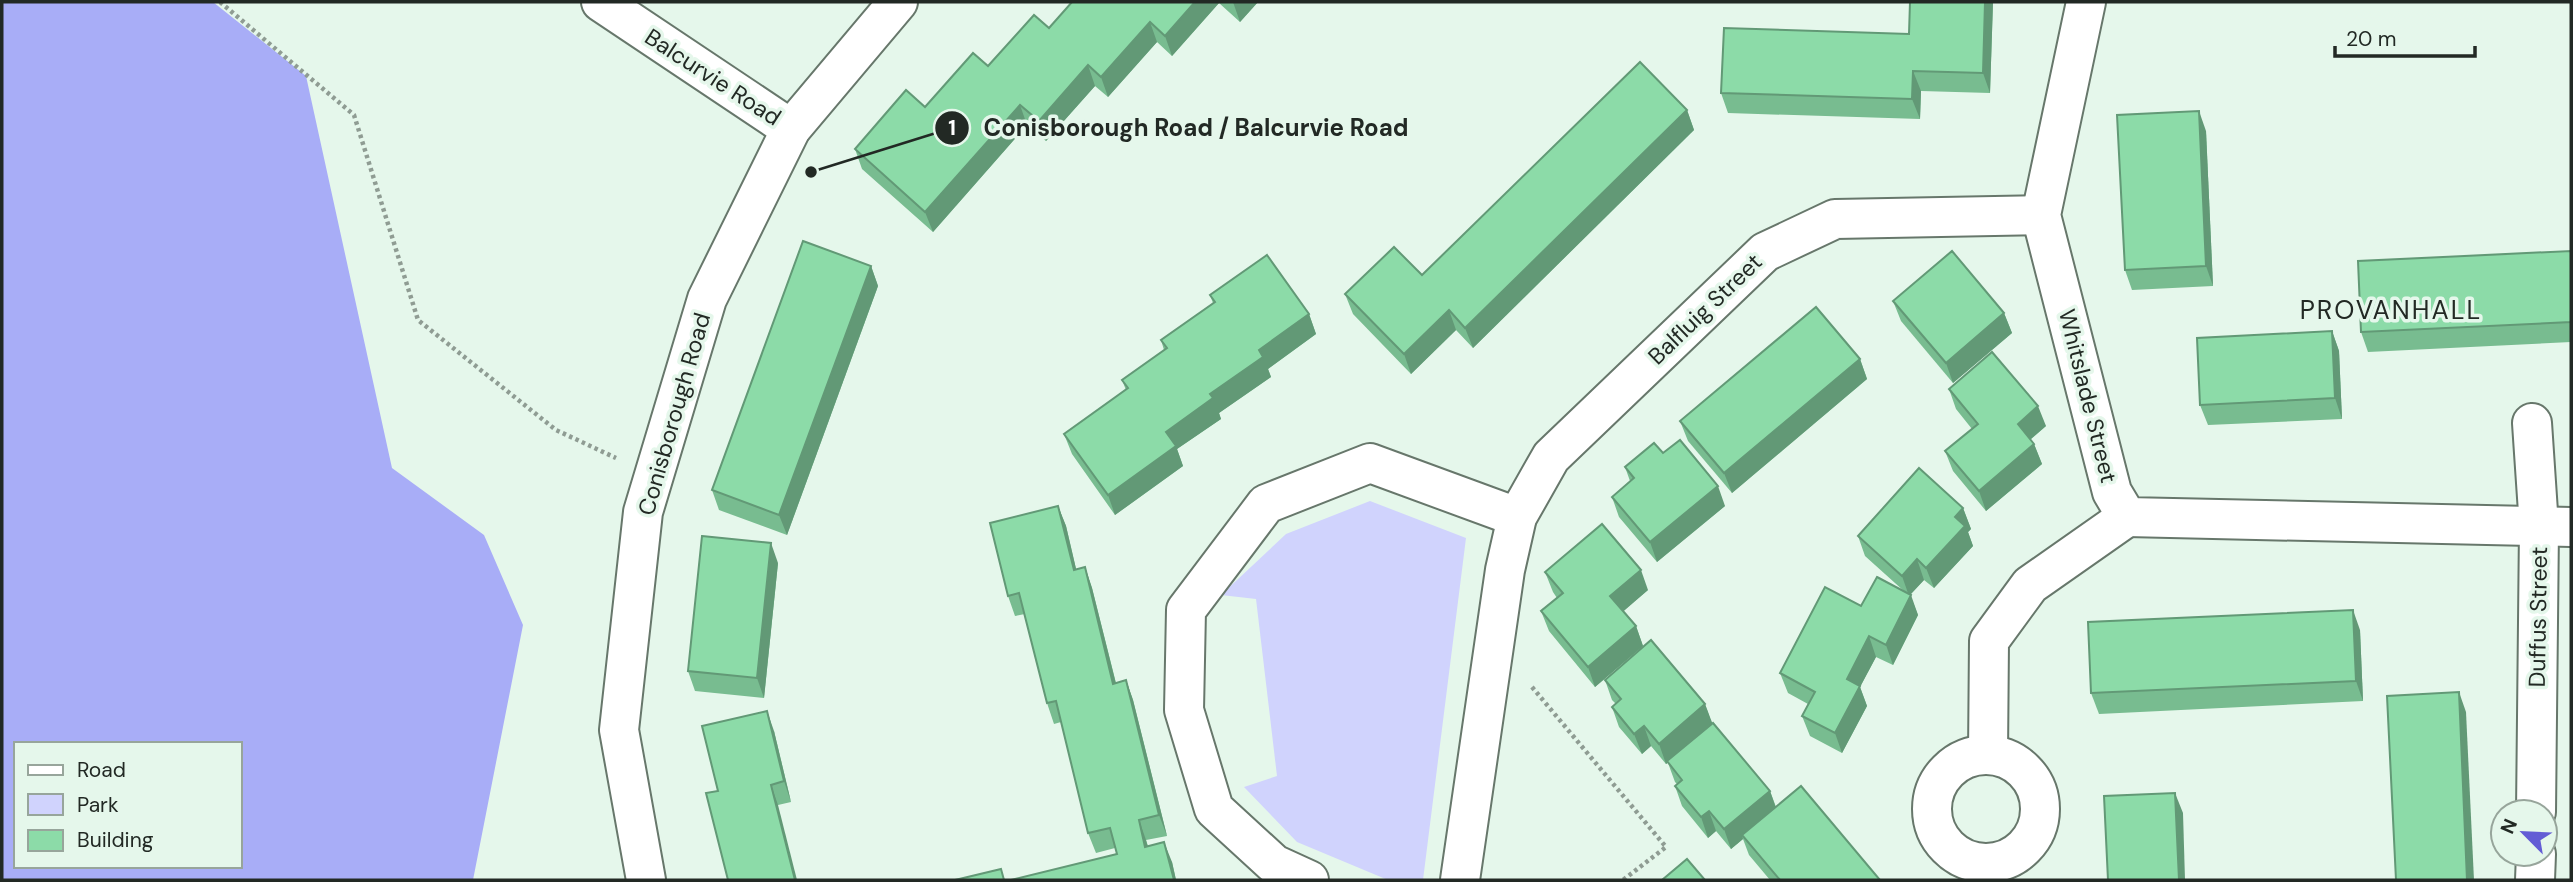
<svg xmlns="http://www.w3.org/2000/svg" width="2573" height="882" font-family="'DM Sans',sans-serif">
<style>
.green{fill:#d0d3fd}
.forest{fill:#a8adf7;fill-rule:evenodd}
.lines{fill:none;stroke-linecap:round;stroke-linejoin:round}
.minor-casing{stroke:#67776b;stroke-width:42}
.path{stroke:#8f9c93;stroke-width:4.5;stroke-dasharray:3.5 3.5;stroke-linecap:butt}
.minor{stroke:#fff;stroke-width:38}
.wall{fill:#78bc90}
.shaded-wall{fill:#629976}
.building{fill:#8cdba8;stroke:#629976;stroke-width:2}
.labels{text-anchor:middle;stroke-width:7;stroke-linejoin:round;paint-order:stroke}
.street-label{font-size:23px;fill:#222924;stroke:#e5f7eb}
.quarter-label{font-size:26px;letter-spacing:2px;fill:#222924;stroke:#e5f7eb}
.leader{fill:none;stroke:#222924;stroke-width:2.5}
.callout-dot{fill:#222924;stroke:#e5f7eb;stroke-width:2.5}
.mark-label{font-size:21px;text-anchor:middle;font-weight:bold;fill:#fff}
.callout-label{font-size:24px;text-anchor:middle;font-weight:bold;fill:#222924;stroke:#e5f7eb;stroke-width:7;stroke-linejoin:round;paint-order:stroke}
</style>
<rect width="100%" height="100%" fill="#e5f7eb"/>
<polygon class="green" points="1370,501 1466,538 1423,880 1388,880 1297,842 1244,787 1277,776 1256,599 1221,595 1286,534"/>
<path class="forest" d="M2 2H213L306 76 392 468 484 535 523 625 473 880H2ZM16 744H240V866H16Z"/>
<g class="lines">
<g class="minor-casing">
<g id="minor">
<polyline points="601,2 791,129"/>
<polyline points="2086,2 2041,215 2112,492 2127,517 2571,527"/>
<polyline points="2532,423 2539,527 2536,812"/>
<polyline points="1988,755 1989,641 2030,585 2127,517"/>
<circle cx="1986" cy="809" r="54"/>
<polyline points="646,880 619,730 643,512 707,299 791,129 898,2"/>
<polyline points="1309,880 1274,864 1214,809 1184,710 1186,610 1266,504 1370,463 1517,517"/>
<polyline points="1460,880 1505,570 1517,517 1551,457 1765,252 1835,219 2041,215"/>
<polyline points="2535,880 2536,854"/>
</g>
</g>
<g class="path">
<polyline points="220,2 354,115 418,320 556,430 616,458"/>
<polyline points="1532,687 1666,847 1623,880"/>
</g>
<use href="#minor" class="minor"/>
</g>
<g class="wall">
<polygon points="1072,2 1258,2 1240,22 1219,3 1172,56 1157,42 1108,97 1095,86 1046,141 1027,125 933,232 862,169 855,149 925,107 1049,28"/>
<polygon points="1910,2 1993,2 1990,93 1921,91 1920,119 1728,113 1721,93 1909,34"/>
<polygon points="1687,110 1694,130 1473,348 1456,330 1411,374 1353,314 1345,294 1422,275"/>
<polygon points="2206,131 2213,286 2132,290 2125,270"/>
<polygon points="2571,251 2571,342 2368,352 2361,332"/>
<polygon points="871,266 878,286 787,535 719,510 712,490"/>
<polygon points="1210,295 1309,314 1316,334 1268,369 1271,377 1219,413 1221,419 1177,449 1183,466 1115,515 1072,454 1064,434 1126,390 1122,380 1164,350 1161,340 1213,303"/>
<polygon points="1893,301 2004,313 2012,333 1953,383 1901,321"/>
<polygon points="2332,331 2339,351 2342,419 2208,425 2200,405"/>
<polygon points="1860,359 1867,379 1732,493 1688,441 1680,421"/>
<polygon points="1949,389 2046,426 2030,440 2034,444 2042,464 1986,511 1953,471 1945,451 1972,429 1956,409"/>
<polygon points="1663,453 1725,506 1657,562 1619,517 1612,497 1630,481 1625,467"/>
<polygon points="1058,506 1066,526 1076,569 1085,567 1092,588 1116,683 1126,680 1133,700 1167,836 1146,840 1148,846 1172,862 1176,880 1011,880 1117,854 1115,848 1096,853 1088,833 1061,722 1054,724 1047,703 1025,614 1015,616 1008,596"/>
<polygon points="1963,508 1971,529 1968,532 1973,546 1934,588 1924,580 1910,595 1918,615 1893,665 1876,657 1860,687 1867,706 1842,753 1810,736 1802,716 1808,704 1788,693 1780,673 1861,606 1905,592 1865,556 1858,536"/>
<polygon points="778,563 764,698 695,691 688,671"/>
<polygon points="1545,572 1648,590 1623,611 1636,626 1643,646 1595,687 1549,631 1541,611 1557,598 1553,592"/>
<polygon points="2360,630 2363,701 2099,714 2091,693"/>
<polygon points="1605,680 1705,704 1712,724 1770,791 1776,807 1880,880 1770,880 1749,855 1743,839 1731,849 1716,831 1708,838 1682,806 1675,786 1677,784 1675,782 1668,763 1666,764 1651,746 1642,754 1619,727 1612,707 1616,704 1612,700"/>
<polygon points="774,731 791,802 778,805 718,791"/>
</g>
<g class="shaded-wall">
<polygon points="1195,2 1218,2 1219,3 1172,56 1165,36"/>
<polygon points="1233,2 1258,2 1240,22"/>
<polygon points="1985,2 1993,2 1990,93 1983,73"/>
<polygon points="1150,22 1157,42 1108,97 1101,77"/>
<polygon points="1088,65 1095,86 1046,141 1039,121"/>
<polygon points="1913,71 1921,91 1920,119 1912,99"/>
<polygon points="1020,105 1027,125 933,232 925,212"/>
<polygon points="1687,110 1694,130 1473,348 1465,328"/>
<polygon points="2199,111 2206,131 2213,286 2206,266"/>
<polygon points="871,266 878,286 787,535 779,515"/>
<polygon points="1449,310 1456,330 1411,374 1404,354"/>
<polygon points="2004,313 2012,333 1953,383 1946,363"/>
<polygon points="1309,314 1316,334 1268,369 1271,377 1219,413 1221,419 1177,449 1183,466 1115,515 1108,495 1166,432 1210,394 1259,350"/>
<polygon points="2332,331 2339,351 2342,419 2335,398"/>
<polygon points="1860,359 1867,379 1732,493 1724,473"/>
<polygon points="2038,406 2046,426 2025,444 2018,424"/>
<polygon points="2034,444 2042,464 1986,511 1979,491"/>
<polygon points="1718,486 1725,506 1657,562 1650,542"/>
<polygon points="1058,506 1066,526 1081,590 1074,570"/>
<polygon points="1963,508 1971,529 1968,532 1973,546 1934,588 1926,568 1955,517"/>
<polygon points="771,543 778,563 764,698 757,678"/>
<polygon points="1917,559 1924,580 1909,596 1902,576"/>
<polygon points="1085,567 1092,588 1121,704 1113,684"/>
<polygon points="1641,570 1648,590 1618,616 1610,596"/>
<polygon points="1911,595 1918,615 1893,665 1886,645"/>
<polygon points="2353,610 2360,630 2363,701 2356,681"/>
<polygon points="1636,626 1643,646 1595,687 1588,667"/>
<polygon points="1869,636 1876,657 1860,687 1867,706 1842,753 1835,733 1847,679"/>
<polygon points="1126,680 1133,700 1167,836 1159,815"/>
<polygon points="2459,692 2466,712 2474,880 2467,880"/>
<polygon points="1705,704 1713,725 1666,764 1659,744"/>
<polygon points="767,711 774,731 791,802 784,781"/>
<polygon points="1644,726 1651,746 1642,754 1634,734"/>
<polygon points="771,785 778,805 797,880 795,880"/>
<polygon points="1770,791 1777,811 1742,835 1743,839 1731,849 1724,829"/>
<polygon points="2175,793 2183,813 2185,880 2179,880"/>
<polygon points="1709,811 1716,831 1708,838 1701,817"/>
<polygon points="1139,820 1146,840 1153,867 1145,847"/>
<polygon points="1164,842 1172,862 1176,880 1174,880"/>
</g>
<g class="building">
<polygon points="1072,2 1195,2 1165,36 1150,22 1101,77 1088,65 1039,121 1020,105 925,212 855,149 906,90 925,107 973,53 988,66 1034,15 1049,28"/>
<polygon points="1910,2 1985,2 1983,73 1913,71 1912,99 1721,93 1724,28 1909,34"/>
<polygon points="1640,62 1687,110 1465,328 1449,310 1404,354 1345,294 1394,247 1422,275"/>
<polygon points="2199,111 2206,266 2125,270 2117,115"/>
<polygon points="803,241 871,266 779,515 712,490"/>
<polygon points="1952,251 2004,313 1946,363 1893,301"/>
<polygon points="2571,251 2571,322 2361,332 2358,261"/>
<polygon points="1267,255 1309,314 1259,350 1263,357 1210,394 1213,398 1166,432 1176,446 1108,495 1064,434 1128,388 1122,380 1167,348 1161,340 1215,302 1210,295"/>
<polygon points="1816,307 1860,359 1724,473 1680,421"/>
<polygon points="2332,331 2335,398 2200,405 2197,338"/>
<polygon points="1992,352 2038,406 2018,424 2034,444 1979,491 1945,451 1978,424 1949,389"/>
<polygon points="1680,440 1718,486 1650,542 1612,497 1634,478 1625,467 1654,443 1663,453"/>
<polygon points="1919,468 1963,508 1955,517 1965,526 1926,568 1917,559 1902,576 1858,536"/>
<polygon points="1058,506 1074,570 1085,567 1113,684 1126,680 1159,815 1139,820 1145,847 1164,842 1174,880 1011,880 1117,854 1110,828 1088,833 1056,701 1047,703 1019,593 1008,596 990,523"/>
<polygon points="1602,524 1641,570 1610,596 1636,626 1588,667 1541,611 1563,593 1545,572"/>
<polygon points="702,536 771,543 757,678 688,671"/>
<polygon points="1877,577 1911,595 1886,645 1869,636 1847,679 1860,686 1835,733 1802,716 1815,692 1780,673 1825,587 1861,606"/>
<polygon points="2353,610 2356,681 2091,693 2088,622"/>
<polygon points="1651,640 1705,704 1659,744 1644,726 1634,734 1612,707 1621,699 1605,680"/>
<polygon points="2459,692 2467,880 2396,880 2387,696"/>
<polygon points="767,711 784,781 771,785 795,880 728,880 706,793 718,791 702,726"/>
<polygon points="1713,723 1770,791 1724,829 1709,811 1701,817 1675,786 1682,780 1667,761"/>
<polygon points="1801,786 1880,880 1780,880 1742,835"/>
<polygon points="2175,793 2179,880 2108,880 2104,796"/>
<polygon points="1687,859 1705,880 1662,880"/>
<polygon points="1001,869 1004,880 955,880"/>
</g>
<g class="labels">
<g class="street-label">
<text transform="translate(713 77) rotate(33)" y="8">Balcurvie Road</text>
<text transform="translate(1705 309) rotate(-44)" y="8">Balfluig Street</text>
<text transform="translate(2088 396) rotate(76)" y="8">Whitslade Street</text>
<text transform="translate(674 414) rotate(-74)" y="8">Conisborough Road</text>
<text transform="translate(2538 617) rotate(-89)" y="8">Duffus Street</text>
</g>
<g class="quarter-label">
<text x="2391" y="319">PROVANHALL</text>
</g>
</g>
<path class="leader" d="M811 172L952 128"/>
<g class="callout-dot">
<circle cx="811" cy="172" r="7"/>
<circle cx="952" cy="128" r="18"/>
</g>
<g class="mark-label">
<text x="952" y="135">1</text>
</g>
<g class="callout-label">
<text x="1196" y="136">Conisborough Road / Balcurvie Road</text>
</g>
<rect width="2573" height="882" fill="none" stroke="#222924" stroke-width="7"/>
<rect x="14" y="742" width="228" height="126" fill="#e5f7eb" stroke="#97a59b" stroke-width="2"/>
<rect x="28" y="765" width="35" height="10" fill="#ffffff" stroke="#97a59b" stroke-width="2"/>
<text x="77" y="777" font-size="21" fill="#222924">Road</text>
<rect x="28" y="794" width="35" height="21" fill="#d0d3fd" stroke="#97a59b" stroke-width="2"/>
<text x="77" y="812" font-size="21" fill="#222924">Park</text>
<rect x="28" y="830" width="35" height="21" fill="#8cdba8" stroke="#97a59b" stroke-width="2"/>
<text x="77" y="847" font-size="21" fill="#222924">Building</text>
<g transform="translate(2524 833) rotate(294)"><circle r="33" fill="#e5f7eb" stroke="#97a59b" stroke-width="2"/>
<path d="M0-5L12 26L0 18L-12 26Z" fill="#635cd5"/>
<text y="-10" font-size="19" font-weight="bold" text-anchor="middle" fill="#222924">N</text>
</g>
<path d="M2335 46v10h140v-10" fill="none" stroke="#222924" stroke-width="3.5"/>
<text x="2346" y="46" font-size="21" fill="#222924" stroke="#e5f7eb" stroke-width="5" paint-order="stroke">20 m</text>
</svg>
